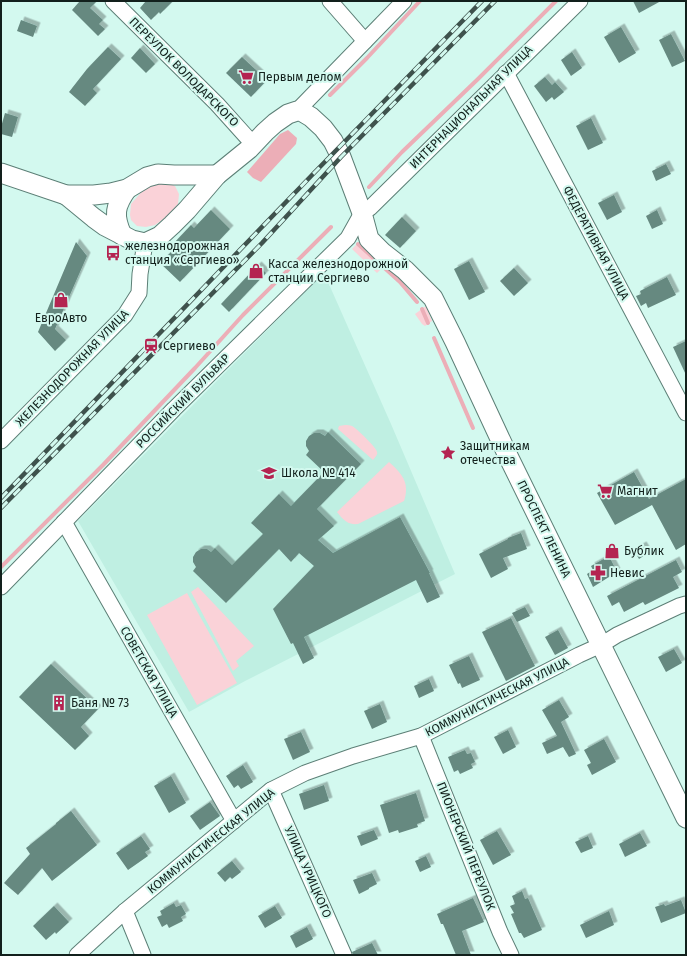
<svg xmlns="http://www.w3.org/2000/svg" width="687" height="956" font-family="'Fira Sans',sans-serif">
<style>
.built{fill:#bfefe2}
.green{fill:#fad2d8}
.water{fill:#ecaeb7}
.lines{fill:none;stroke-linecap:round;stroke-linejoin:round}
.stream{stroke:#ecaeb7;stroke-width:4}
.building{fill:#668980;filter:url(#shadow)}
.minor-casing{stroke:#5c7f76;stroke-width:17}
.tertiary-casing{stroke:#5c7f76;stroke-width:21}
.minor{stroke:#fff;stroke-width:15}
.tertiary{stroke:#fff;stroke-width:19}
.rail-casing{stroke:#3f524d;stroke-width:4.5}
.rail{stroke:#d3f9ef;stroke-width:3;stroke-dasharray:9;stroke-linecap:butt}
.labels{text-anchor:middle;stroke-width:4;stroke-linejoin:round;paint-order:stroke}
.street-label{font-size:12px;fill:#12201c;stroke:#d3f9ef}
.poi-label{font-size:12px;fill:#12201c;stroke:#d3f9ef;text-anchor:start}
</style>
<defs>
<filter id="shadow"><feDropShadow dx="3.5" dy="-3.5" stdDeviation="0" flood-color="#0004"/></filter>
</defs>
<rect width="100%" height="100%" fill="#d3f9ef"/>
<polygon class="built" points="324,273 391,424 455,574 245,681 189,712 78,521"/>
<g class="green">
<polygon points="157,182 166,182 175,186 179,194 178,204 168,216 155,225 146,227 137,226 131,220 130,215 131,204 145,188"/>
<polygon points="359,242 384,266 377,273 352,249"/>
<polygon points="426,306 432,321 425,326 422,324 415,314"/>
<path d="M345 425C347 425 350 425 352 426 356 428 377 448 377 452 378 455 375 457 373 460L338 429 339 426Z"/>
<path d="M389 462C402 474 410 482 404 501L358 524C348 525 343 520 337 512Z"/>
<polygon points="198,587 254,646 236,661 239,666 233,671 191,592"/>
<polygon points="187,593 237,683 197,705 147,615"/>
</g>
<polygon class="water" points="288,130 297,138 296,144 261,182 253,178 247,172 280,134"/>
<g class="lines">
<g class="stream">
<polyline points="330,95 367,58 420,1"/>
<polyline points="369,187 402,152 478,79 556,1"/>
<polyline points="358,244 400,282 417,302"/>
<polyline points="422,309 428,323"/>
<polyline points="434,338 473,428"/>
<polyline points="1,567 103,465 195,368 243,315 331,227"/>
</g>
</g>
<g class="building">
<polygon points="80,1 97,1 90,8 103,20 99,24 105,29 98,36 72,10"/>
<polygon points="146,1 173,1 160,14 159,12 151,20 140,8"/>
<polygon points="633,1 661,1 639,13"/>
<polygon points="21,20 37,26 33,37 17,31"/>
<polygon points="621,27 636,53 619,63 604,37"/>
<polygon points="671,34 685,61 672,67 659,40"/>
<polygon points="108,47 121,59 93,89 97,93 85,106 69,92 87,69"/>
<polygon points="140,48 155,64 146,73 131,58"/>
<polygon points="572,52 582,68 571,76 561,60"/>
<polygon points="242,57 267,80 251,97 226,73"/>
<polygon points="545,77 552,85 555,82 564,92 554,100 552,97 546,102 534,86"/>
<polygon points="5,113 18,117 12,137 1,134 1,127"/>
<polygon points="591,118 603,143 588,150 576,126"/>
<polygon points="666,164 671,174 656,181 652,171"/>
<polygon points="614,195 622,212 607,220 598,203"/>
<polygon points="211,210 230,229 180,282 160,263 177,246 174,243 191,225 194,228"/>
<polygon points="657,210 663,224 652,229 646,216"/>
<polygon points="402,217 416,231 400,248 385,235"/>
<polygon points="76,242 87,256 55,329 66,340 55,351 38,332"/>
<polygon points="469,261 485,292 469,300 454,269"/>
<polygon points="258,265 266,273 229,312 221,304"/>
<polygon points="514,268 528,283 514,296 500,281"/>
<polygon points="667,277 676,295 648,308 646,303 641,306 636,296 641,294 640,291"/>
<polygon points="686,341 686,375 673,347"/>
<polygon points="328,432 361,464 317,509 334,526 318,540 333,553 400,517 430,573 429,573 440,597 427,603 416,580 304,637 314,658 303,664 293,643 291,644 273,609 314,566 299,553 291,562 279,549 226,603 193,571 196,567 193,562 193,557 196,552 201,549 207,549 211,552 215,548 232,565 263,534 251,523 279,494 291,506 324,472 306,455 309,451 306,446 306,441 309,436 314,433 320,433 325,436"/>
<polygon points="634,472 649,499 686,479 686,544 676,550 652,505 615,525 597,493"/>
<polygon points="521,533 527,549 503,558 508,569 491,578 479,554 508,539 508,538"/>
<polygon points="643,545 648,553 639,559 634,550"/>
<polygon points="609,556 617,572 593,587 587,574 593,570 591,566"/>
<polygon points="676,560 682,572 673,577 679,588 645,605 643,602 624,612 619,602 612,606 607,596"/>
<polygon points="525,607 530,616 517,622 512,613"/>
<polygon points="511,618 535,666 506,681 482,632"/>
<polygon points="558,630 568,648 555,655 545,637"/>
<polygon points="674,649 682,663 666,672 658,657"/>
<polygon points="469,656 480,680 462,688 460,683 458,684 449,665"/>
<polygon points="51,664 98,709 81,727 89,736 75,750 19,697"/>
<polygon points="429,679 434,691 419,698 414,686"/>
<polygon points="559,700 569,717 561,722 576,754 569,757 563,747 547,754 542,743 557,736 542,710"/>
<polygon points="380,704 387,722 372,729 364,711"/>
<polygon points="508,730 516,747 503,754 494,737"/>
<polygon points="301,732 310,752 293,760 284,739"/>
<polygon points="604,739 616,762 592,775 587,765 591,763 584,750"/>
<polygon points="465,750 467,754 471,753 475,762 471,764 473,768 460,774 458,770 454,772 448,757"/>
<polygon points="243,765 253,782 241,789 238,785 234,788 226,776"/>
<polygon points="171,776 186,803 169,813 154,786"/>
<polygon points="324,785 329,801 304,810 299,794"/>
<polygon points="416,793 425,821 417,824 418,827 399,833 398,830 389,833 380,805"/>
<polygon points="210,802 220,816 200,830 190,816"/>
<polygon points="71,811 97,845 52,881 42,868 18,895 4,883 30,854 26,848 56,824 56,823"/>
<polygon points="374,830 378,839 361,846 357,836"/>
<polygon points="497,831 511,855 493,865 480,840"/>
<polygon points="640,833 647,846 625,857 619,844"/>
<polygon points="141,836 150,849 145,852 148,856 128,870 116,853"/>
<polygon points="588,836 593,848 581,853 575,842"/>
<polygon points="426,856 431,867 420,872 415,861"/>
<polygon points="232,861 241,872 232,879 230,877 225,882 217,873"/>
<polygon points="372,873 377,884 369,888 369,889 359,894 353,880"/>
<polygon points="522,891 525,899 528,898 542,930 524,938 521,933 519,933 511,914 514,913 510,906 515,904 512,896"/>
<polygon points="473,898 484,922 462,931 471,955 456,955 443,924 441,924 437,914"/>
<polygon points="681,900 686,913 661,923 655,907 664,904 665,906"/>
<polygon points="174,903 176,907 181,905 186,914 181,917 183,921 169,928 167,924 162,927 157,917 162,915 160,911"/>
<polygon points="54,906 69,922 56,934 55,932 46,940 33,926"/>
<polygon points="275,906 282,918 265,928 258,916"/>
<polygon points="609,911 614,925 586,938 580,925"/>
<polygon points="307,927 313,939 296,948 290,936"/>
<polygon points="372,943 378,955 353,955 352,952"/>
</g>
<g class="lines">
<g class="minor-casing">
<g id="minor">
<polyline points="113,1 217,104 253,144"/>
<polyline points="330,1 365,41"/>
<polyline points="506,73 686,413"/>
<polyline points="297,111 404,1"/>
<polyline points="1,441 125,315 139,293 140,274 145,243"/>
<polyline points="64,522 234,821"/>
<polyline points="1,587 174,409 348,238 362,213 370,208 580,1"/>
<polyline points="421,736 500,932 511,955"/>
<polyline points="271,790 344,955"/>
<polyline points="125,911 143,955"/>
<polyline points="77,955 125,911 271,790 305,773 353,756 421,736 579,655 601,645 617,635 679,606 686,604"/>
</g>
</g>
<g class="tertiary-casing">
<g id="tertiary">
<polyline points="1,173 66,195 94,195 111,193 127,189 147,177 158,174 174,175 217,175"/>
<polyline points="66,195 94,218 105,226 132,240 145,243 160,236 172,225 187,210 217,175 249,149 265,132 275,123 288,114 297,111 301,111 311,117 323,128 333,141 341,157 362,213 369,239 382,252 405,270 433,298 455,342 509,458 686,818"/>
<path d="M122 235C113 215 115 206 127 189"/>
</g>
</g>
<use href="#minor" class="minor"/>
<use href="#tertiary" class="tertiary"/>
<g class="rail-casing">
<g id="rail">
<polyline points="1,498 314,173 482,1"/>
<polyline points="1,508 262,243 341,157 495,1"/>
</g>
</g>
<use href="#rail" class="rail"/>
</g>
<defs>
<g id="supermarket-bare" transform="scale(1.2)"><path d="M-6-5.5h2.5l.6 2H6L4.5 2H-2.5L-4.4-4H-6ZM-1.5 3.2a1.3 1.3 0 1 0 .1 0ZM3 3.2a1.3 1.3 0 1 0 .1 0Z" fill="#b42451" stroke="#d3f9ef" stroke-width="2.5" paint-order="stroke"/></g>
<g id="bus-bare" transform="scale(1.2)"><path d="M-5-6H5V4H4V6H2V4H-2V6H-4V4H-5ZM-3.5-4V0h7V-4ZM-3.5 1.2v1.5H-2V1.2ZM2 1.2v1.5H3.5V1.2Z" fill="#b42451" stroke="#d3f9ef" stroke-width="2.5" paint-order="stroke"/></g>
<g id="shop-bare" transform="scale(1.2)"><path d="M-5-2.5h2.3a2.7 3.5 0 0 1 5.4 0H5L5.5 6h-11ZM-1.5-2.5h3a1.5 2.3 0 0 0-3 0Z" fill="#b42451" stroke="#d3f9ef" stroke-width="2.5" paint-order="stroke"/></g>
<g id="station-bare" transform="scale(1.2)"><path d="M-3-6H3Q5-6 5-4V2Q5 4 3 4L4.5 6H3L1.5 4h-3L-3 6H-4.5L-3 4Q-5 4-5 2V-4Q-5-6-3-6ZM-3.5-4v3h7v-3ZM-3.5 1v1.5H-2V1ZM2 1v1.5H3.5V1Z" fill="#b42451" stroke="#d3f9ef" stroke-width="2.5" paint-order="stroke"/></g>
<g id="sight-bare" transform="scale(1.2)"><path d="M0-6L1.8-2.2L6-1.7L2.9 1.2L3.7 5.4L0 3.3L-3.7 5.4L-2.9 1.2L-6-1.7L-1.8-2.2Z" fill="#b42451" stroke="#d3f9ef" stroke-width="2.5" paint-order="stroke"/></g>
<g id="school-bare" transform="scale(1.2)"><path d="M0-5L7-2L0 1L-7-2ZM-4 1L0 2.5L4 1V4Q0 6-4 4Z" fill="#b42451" stroke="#d3f9ef" stroke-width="2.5" paint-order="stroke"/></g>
<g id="pharmacy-bare" transform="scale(1.2)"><path d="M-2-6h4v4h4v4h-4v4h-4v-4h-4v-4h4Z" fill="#b42451" stroke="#d3f9ef" stroke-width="2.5" paint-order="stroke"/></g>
<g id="building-bare" transform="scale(1.2)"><path d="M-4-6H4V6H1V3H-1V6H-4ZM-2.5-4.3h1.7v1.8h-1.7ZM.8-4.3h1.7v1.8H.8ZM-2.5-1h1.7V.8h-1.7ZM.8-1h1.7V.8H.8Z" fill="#b42451" stroke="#d3f9ef" stroke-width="2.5" paint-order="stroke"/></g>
</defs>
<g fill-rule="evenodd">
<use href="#supermarket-bare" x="246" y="77"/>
<use href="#bus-bare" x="113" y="253"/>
<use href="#shop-bare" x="256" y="271"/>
<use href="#shop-bare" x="61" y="300"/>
<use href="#station-bare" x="151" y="346"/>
<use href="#sight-bare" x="448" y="453"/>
<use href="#school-bare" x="269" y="473"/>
<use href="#supermarket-bare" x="605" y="491"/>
<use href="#shop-bare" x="612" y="551"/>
<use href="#pharmacy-bare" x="598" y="573"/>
<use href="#building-bare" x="59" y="703"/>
</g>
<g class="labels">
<g class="street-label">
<text transform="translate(184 72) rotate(45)" y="4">ПЕРЕУЛОК ВОЛОДАРСКОГО</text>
<text transform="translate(471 107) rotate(-45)" y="4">ИНТЕРНАЦИОНАЛЬНАЯ УЛИЦА</text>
<text transform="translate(596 243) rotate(62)" y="4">ФЕДЕРАТИВНАЯ УЛИЦА</text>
<text transform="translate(72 368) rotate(-46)" y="4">ЖЕЛЕЗНОДОРОЖНАЯ УЛИЦА</text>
<text transform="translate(183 401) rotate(-45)" y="4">РОССИЙСКИЙ БУЛЬВАР</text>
<text transform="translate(544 529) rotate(64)" y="4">ПРОСПЕКТ ЛЕНИНА</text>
<text transform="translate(149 672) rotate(60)" y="4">СОВЕТСКАЯ УЛИЦА</text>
<text transform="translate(497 697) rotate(-27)" y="4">КОММУНИСТИЧЕСКАЯ УЛИЦА</text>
<text transform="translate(211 841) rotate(-39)" y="4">КОММУНИСТИЧЕСКАЯ УЛИЦА</text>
<text transform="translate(466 846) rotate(68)" y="4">ПИОНЕРСКИЙ ПЕРЕУЛОК</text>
<text transform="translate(308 872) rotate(66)" y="4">УЛИЦА УРИЦКОГО</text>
</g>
<g class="poi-label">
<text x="258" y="81">Первым делом</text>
<text x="125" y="250">железнодорожная<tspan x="125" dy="14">станция «Сергиево»</tspan></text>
<text x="268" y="268">Касса железнодорожной<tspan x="268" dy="14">станции Сергиево</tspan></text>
<text x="61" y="322" text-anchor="middle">ЕвроАвто</text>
<text x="163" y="350">Сергиево</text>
<text x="460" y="450">Защитникам<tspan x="460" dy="14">отечества</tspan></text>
<text x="281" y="477">Школа № 414</text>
<text x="617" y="495">Магнит</text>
<text x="624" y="555">Бублик</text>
<text x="610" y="577">Невис</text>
<text x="71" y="707">Баня № 73</text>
</g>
</g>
<rect width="687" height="956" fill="none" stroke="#12201c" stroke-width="4"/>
</svg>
